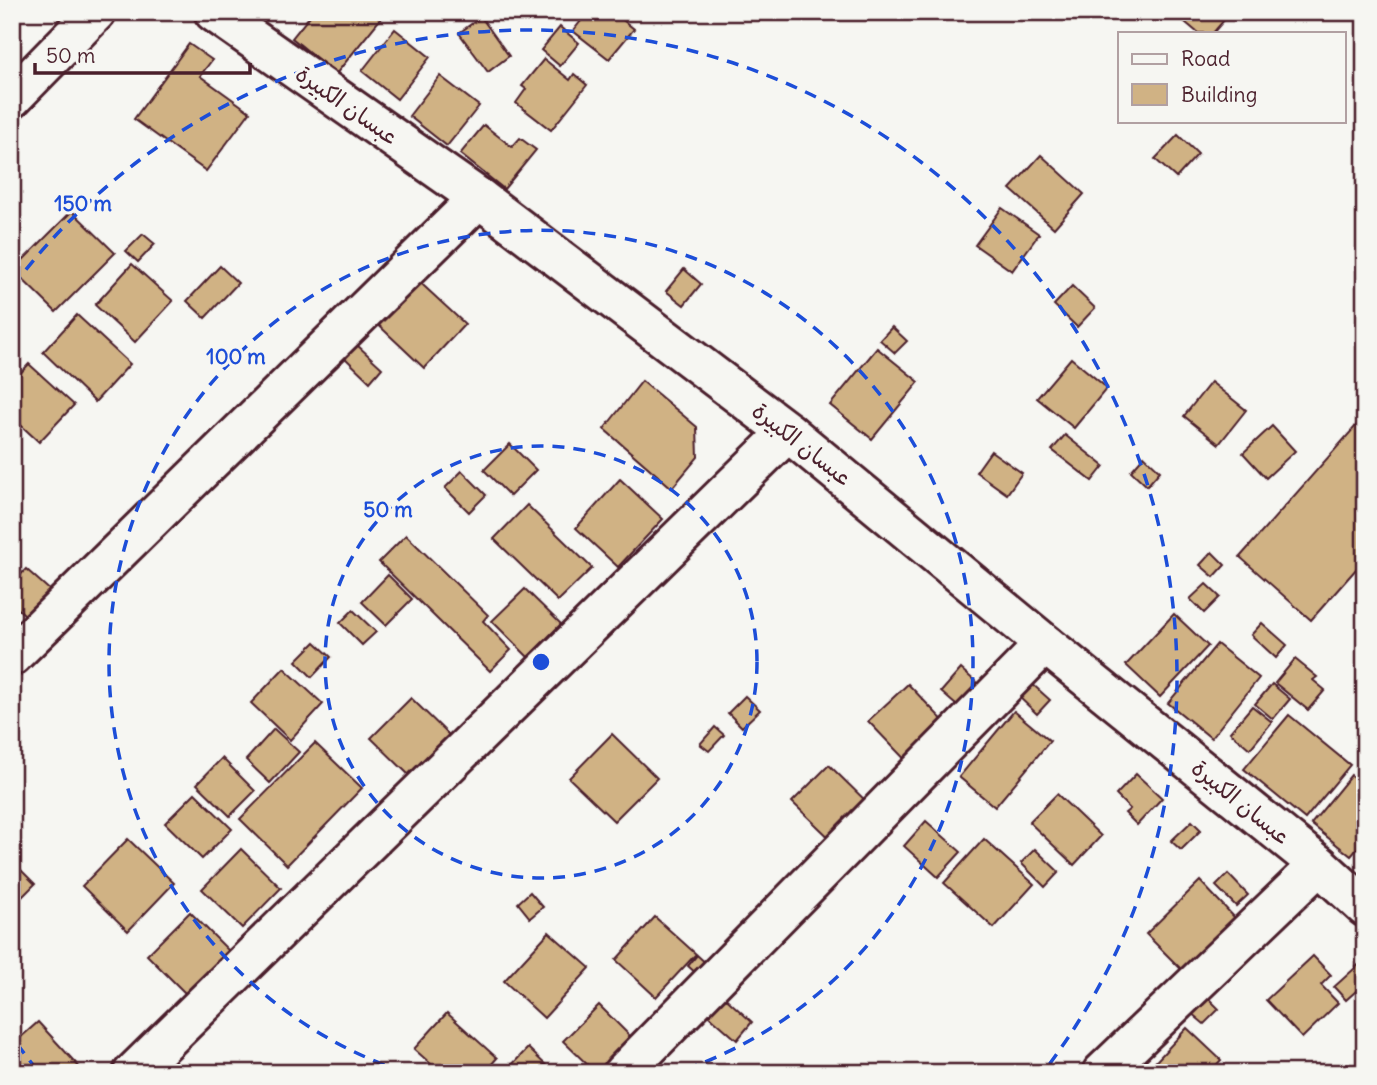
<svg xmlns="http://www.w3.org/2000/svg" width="1377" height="1085" font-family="Delius,'Playpen Sans Arabic',sans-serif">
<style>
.building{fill:#d0b284;stroke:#4a1f2b;stroke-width:2}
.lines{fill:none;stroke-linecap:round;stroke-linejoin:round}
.minor-casing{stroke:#4a1f2b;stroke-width:44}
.major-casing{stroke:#4a1f2b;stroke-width:44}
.minor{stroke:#f6f6f2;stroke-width:38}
.major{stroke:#f6f6f2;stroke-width:38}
.ring{fill:none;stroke:#1d4ed8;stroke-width:3.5;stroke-dasharray:12 9}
.labels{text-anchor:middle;stroke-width:6;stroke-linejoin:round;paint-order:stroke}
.street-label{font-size:23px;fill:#4a1f2b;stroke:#f6f6f2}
.centre{fill:#1d4ed8;stroke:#f6f6f2;stroke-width:3.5}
.ring-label{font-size:21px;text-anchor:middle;font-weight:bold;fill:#1d4ed8;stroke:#f6f6f2;stroke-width:6;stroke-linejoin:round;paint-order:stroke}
</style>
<rect width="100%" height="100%" fill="#f6f6f2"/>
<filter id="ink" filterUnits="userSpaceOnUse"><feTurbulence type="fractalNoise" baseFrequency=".0143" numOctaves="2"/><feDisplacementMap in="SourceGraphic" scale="14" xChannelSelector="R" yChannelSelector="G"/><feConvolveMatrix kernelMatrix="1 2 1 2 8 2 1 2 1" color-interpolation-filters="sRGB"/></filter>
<g filter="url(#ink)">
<g class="building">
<polygon points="313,12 386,12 336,74 292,38"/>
<polygon points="588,12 613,12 634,29 609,59 573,31"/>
<polygon points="1173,12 1231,12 1213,33 1198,33"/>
<polygon points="481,17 509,56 488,72 459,33"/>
<polygon points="560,27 579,43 560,66 541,50"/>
<polygon points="395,29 430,57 397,99 362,71"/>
<polygon points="189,44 212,60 200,76 250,112 206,171 134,119"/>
<polygon points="544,59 570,80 574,74 587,85 551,130 516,103 526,89 522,86"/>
<polygon points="440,76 479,106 447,146 409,116"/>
<polygon points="484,125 512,147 520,138 536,150 504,189 460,154"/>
<polygon points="1178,135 1198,154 1176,178 1155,159"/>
<polygon points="1041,155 1084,194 1054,228 1010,189"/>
<polygon points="1002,208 1039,234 1012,271 975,245"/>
<polygon points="72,211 115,253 56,312 13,270"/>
<polygon points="143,234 155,244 138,262 126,251"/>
<polygon points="132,264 173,301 135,342 95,305"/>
<polygon points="220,266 238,283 205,318 187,301"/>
<polygon points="684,269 701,284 684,305 666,291"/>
<polygon points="412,275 465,324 424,368 371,318"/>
<polygon points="1072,286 1095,308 1077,327 1054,305"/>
<polygon points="77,315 130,364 95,402 43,352"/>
<polygon points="892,327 907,341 895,353 880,340"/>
<polygon points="356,344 382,368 370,382 344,357"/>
<polygon points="877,348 919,382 872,439 830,405"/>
<polygon points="1071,358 1107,388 1074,428 1037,398"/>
<polygon points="29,364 74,405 39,442 12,417 12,382"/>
<polygon points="642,381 697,427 698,457 672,488 604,429"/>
<polygon points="1211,382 1246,410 1219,444 1184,416"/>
<polygon points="1362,419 1365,421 1365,559 1311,620 1240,557"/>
<polygon points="1272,426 1295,451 1266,478 1243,453"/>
<polygon points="1065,435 1104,466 1092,481 1052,450"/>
<polygon points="510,444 536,470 510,496 484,470"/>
<polygon points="991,451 1022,473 1007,494 976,472"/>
<polygon points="1144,456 1160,471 1147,486 1131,471"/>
<polygon points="462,471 486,495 469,512 445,488"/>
<polygon points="620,479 663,519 618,567 576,528"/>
<polygon points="527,505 592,568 558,601 494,539"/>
<polygon points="406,535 488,615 483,621 511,650 490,671 379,562"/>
<polygon points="1212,552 1225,565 1214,577 1200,565"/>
<polygon points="26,569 62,601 47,617 35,606 26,616 12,603 12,584"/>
<polygon points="388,575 412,599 386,625 362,602"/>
<polygon points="1206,584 1220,597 1204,613 1190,599"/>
<polygon points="525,589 561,624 528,657 492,621"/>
<polygon points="353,610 376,632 362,645 340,623"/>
<polygon points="1174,614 1208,646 1160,697 1126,665"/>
<polygon points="1262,623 1287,645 1276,658 1251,635"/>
<polygon points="315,642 331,657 312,677 296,661"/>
<polygon points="1217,644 1259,678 1211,738 1168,703"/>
<polygon points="1295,659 1317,677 1313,680 1325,690 1308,710 1275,683"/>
<polygon points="284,668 323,704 290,740 251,703"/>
<polygon points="961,669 984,689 964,712 941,692"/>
<polygon points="1030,682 1050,700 1037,714 1018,696"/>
<polygon points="908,684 955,733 916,771 868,721"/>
<polygon points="1272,684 1290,699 1273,719 1255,704"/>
<polygon points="745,696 760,710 742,727 728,713"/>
<polygon points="411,698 449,735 409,775 371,738"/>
<polygon points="1252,706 1272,722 1250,749 1230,732"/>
<polygon points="1014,711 1050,741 995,807 959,777"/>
<polygon points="1289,715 1350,765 1305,819 1244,769"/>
<polygon points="715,727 724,735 709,751 700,744"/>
<polygon points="274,729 299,752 270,783 246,760"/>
<polygon points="612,734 657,778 614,821 569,778"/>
<polygon points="315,743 362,788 287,865 240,819"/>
<polygon points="222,758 255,791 230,816 197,784"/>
<polygon points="829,765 874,809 838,846 792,802"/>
<polygon points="1136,774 1162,798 1137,825 1125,813 1130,809 1116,795"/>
<polygon points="1351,775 1365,787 1365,840 1351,856 1311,824"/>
<polygon points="195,793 232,829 202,859 165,823"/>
<polygon points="1057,794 1101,836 1074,865 1029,822"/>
<polygon points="926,821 961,852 938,877 904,846"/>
<polygon points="1192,821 1201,830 1181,850 1171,841"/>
<polygon points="128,839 174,883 128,931 82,886"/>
<polygon points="984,839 1034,884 994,928 944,883"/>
<polygon points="241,849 281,888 242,928 202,889"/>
<polygon points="1035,849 1059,872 1045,887 1021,863"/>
<polygon points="12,861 35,884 12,907"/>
<polygon points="1228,874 1248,895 1236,906 1216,886"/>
<polygon points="1200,881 1237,920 1183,971 1146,934"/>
<polygon points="530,892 543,907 530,918 518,903"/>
<polygon points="190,912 232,954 189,997 147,955"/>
<polygon points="655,917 696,954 656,997 616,960"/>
<polygon points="549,932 590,968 544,1018 504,981"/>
<polygon points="697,955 708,965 698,975 688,966"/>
<polygon points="1313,956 1331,975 1321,985 1338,1003 1302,1038 1266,1000"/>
<polygon points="1365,959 1365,983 1346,1000 1334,987"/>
<polygon points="720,993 752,1022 737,1040 704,1011"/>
<polygon points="1207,997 1219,1009 1204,1024 1191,1013"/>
<polygon points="599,1005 635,1041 603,1073 596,1073 563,1041"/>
<polygon points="447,1013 497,1058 484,1073 441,1073 414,1049"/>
<polygon points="38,1022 83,1071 81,1073 12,1071 12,1045"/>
<polygon points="1187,1028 1221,1060 1209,1073 1149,1073 1147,1071"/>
<polygon points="528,1048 554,1073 504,1073"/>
</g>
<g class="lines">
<g class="minor-casing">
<g id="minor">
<polyline points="12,98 96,12"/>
<polyline points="12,656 479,198"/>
<polyline points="133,1073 788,432"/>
<polyline points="623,1073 1045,644"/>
<polyline points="1102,1073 1319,865"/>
</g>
</g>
<g class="major-casing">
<polyline id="major" points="214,12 479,198 788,432 1045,644 1319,865 1365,907"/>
</g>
<use href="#minor" class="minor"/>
<use href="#major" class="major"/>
</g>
</g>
<g class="ring">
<circle cx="541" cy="662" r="216"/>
<path d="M404 1072A432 432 0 1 1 678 1072"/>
<path d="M37 1070A648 648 0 0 1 13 1038M13 286A648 648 0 1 1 1045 1070"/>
</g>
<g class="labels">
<g class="street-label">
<text transform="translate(347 105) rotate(35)" y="8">عبسان الكبيرة</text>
<text transform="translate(802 444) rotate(38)" y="8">عبسان الكبيرة</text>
<text transform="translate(1241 802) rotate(39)" y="8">عبسان الكبيرة</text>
</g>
</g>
<circle cx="541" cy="662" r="10" class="centre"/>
<g class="ring-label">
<text x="83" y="211">150 m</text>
<text x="236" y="364">100 m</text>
<text x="388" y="517">50 m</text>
</g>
<rect width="1377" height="1085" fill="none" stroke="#f6f6f2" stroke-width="42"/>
<rect x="21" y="21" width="1335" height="1043" fill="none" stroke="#4a1f2b" stroke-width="2.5" filter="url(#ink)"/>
<rect x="1118" y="32" width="228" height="91" fill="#f6f6f2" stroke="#b1a0a2" stroke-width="2"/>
<rect x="1132" y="54" width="35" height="10" fill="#f6f6f2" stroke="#b1a0a2" stroke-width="2"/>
<text x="1181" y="66" font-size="21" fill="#4a1f2b">Road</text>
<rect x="1132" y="84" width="35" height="21" fill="#d0b284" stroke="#b1a0a2" stroke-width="2"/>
<text x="1181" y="102" font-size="21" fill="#4a1f2b">Building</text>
<path d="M35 63v10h215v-10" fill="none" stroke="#4a1f2b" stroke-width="3.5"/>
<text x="46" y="63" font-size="21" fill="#4a1f2b" stroke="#f6f6f2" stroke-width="5" paint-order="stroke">50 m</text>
</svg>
